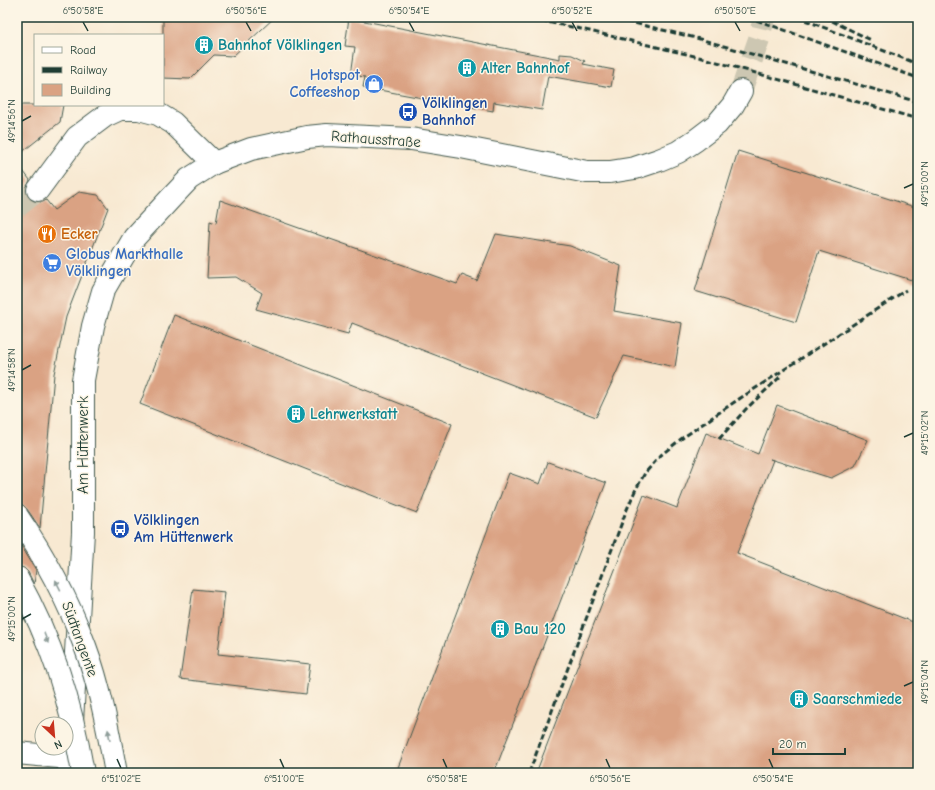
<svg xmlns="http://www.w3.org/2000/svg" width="935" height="790" font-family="'Comic Neue',sans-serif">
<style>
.building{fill:#daa283}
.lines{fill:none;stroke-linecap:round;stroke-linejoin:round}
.secondary-tunnel{stroke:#cdc7b2;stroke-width:22;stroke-dasharray:22 11;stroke-linecap:butt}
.secondary-casing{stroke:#40574c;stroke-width:24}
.secondary{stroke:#fff;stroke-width:22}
.rail{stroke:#1f3d34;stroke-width:3;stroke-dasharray:6 3;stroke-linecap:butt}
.primary-bridge-casing{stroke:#40574c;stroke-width:24;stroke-linecap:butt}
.primary-bridge{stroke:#fff;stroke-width:22}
.oneway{fill:#8f9e9a}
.ticks{fill:none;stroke:#1f3d34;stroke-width:1.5}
.labels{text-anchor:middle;stroke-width:3;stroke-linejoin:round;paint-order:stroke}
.culture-label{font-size:15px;font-weight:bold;fill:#0d838f;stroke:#fcf5e5;text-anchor:start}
.shop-label{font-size:15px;font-weight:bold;fill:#366cbe;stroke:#fcf5e5;text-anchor:end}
.transit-label{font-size:15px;font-weight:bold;fill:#164399;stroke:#fcf5e5;text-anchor:start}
.street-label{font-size:15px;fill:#1f3d34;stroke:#fcf5e5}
.food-label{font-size:15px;font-weight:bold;fill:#c56008;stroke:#fcf5e5;text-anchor:start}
.neatline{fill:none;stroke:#1f3d34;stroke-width:1.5}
.ticks-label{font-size:10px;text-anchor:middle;fill:#1f3d34}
</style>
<rect width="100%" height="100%" fill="#fcf5e5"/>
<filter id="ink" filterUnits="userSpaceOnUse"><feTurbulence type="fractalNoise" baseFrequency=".025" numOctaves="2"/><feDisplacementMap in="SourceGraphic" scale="8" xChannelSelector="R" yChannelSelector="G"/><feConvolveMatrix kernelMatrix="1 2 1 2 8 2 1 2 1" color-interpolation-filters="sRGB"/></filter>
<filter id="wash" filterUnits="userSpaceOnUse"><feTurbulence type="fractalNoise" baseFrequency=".012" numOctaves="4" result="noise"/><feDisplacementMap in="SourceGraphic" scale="16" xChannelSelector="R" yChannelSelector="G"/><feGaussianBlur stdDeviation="0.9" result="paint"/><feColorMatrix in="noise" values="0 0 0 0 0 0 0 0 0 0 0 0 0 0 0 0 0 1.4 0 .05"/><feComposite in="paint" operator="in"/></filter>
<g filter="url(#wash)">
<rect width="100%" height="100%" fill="#f8e9d2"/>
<g id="blocks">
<g class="building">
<polygon points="163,17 275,17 233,56 214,55 190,79 163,78"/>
<polygon points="349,18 560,59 560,54 572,55 585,61 583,64 614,70 611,87 548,76 542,110 494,102 493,111 363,87 365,77 351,75 355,47 345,46"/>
<polygon points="17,105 63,105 60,122 17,156"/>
<polygon points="738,151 918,208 918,282 819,251 796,322 695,291"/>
<polygon points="17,163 30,180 26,189 27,195 31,200 37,202 43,202 46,200 54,210 79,192 98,195 108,208 66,317 54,374 40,528 27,509 23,505 17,504"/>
<polygon points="220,200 457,284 462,275 477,281 496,234 570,246 621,266 614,311 682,323 675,367 624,356 596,417 352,323 348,334 256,309 262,293 236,277 207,278 210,221 216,223"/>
<polygon points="174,315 452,424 417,513 140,404"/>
<polygon points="777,405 868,440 855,466 831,478 770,459 773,460 737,553 918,624 918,773 536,773 644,495 677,508 706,433 758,454"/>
<polygon points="548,462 606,483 494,773 396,773 509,473 540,484"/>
<polygon points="17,539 36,570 34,584 28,572 24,568 17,566"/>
<polygon points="193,589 225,592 218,654 310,664 306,694 180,679"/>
<polygon points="17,605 18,607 24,620 17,620"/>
</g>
</g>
</g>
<g filter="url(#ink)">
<use href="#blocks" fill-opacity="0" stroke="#40574c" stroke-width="1"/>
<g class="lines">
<g class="secondary-tunnel">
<polyline points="741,91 759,39 764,17"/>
<polyline points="17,207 38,190"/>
</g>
<g class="secondary-casing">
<g id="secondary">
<polyline points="38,190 77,137 105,116 120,109 139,109 158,114 173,123 214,163"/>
<polyline points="17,753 70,758"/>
<polyline points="69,773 83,532 83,380 93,326 103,291 134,238 170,199 189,179 214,163 251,149 307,137 327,135 411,139 461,147 587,172 610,172 635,168 659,160 678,152 696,140 717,124 733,105 741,91"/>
</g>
</g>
<use href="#secondary" class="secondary"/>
<g class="rail">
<polyline points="523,17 581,29 703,58 918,119"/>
<polyline points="609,17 696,38 918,102"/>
<polyline points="748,17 918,78"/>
<polyline points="797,17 918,64"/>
<polyline points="824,17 871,40"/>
<polyline points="719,439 746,409 781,376"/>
<polyline points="529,773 625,514 635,491 645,473 661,455 681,439 733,403 906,290"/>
</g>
<g class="primary-bridge-casing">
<g id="primary-bridge">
<path d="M17 516C45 557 68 600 85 646 100 686 108 730 116 773"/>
<path d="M17 578C52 641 71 702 83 773"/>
</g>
</g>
<use href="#primary-bridge" class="primary-bridge"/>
</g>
<defs><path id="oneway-solid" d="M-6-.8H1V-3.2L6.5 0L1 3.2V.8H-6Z"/></defs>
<g class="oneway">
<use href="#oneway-solid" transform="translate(58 585) rotate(-117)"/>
<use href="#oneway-solid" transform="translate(46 638) rotate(68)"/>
<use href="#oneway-solid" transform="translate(109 735) rotate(-100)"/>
</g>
</g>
<path class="ticks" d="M83 22 88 31M246 22 251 31M409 22 414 31M572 22 577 31M735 22 740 31M22 121 31 116M904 188 913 184M22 370 31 365M904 437 913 433M22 619 31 614M904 686 913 682M117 759 121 768M280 759 284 768M443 759 447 768M606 759 610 768M769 759 773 768"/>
<defs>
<g id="building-disc" transform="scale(1)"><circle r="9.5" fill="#0f9aa8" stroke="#fcf5e5"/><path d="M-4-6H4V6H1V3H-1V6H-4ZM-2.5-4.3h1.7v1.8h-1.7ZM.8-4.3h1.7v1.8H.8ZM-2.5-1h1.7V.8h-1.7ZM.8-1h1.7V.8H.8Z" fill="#fff"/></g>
<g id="shop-disc" transform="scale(1)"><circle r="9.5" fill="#3f7fe0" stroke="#fcf5e5"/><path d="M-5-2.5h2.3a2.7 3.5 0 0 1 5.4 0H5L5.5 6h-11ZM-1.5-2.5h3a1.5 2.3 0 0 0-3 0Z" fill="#fff"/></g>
<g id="bus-disc" transform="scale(1)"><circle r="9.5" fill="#1a4fb4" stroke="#fcf5e5"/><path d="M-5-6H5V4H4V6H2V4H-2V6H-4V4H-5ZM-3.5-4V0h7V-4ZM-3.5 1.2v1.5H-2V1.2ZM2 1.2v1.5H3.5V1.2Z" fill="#fff"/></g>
<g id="restaurant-disc" transform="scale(1)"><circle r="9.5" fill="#e8710a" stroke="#fcf5e5"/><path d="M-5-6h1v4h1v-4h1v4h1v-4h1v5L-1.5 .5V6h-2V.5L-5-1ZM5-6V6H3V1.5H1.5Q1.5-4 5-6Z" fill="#fff"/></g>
<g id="supermarket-disc" transform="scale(1)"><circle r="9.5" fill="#3f7fe0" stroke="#fcf5e5"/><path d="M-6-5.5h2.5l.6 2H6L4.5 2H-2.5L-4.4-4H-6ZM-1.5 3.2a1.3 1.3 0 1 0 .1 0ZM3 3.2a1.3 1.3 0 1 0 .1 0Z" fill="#fff"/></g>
</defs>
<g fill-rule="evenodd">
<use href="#building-disc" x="204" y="45"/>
<use href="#building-disc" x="467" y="68"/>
<use href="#shop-disc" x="374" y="84"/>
<use href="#bus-disc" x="408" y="112"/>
<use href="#restaurant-disc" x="47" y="234"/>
<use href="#supermarket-disc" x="52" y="263"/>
<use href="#building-disc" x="296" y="414"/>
<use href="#bus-disc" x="120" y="529"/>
<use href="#building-disc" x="500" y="629"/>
<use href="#building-disc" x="799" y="699"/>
</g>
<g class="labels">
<g class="culture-label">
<text x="218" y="50">Bahnhof Völklingen</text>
<text x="481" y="73">Alter Bahnhof</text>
<text x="310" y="419">Lehrwerkstatt</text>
<text x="514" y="634">Bau 120</text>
<text x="813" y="704">Saarschmiede</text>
</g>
<g class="shop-label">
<text x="360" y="80">Hotspot<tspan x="360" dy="17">Coffeeshop</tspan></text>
<text x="66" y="259" text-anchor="start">Globus Markthalle<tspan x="66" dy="17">Völklingen</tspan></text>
</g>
<g class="transit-label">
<text x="422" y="108">Völklingen<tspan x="422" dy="17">Bahnhof</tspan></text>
<text x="134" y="525">Völklingen<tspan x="134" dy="17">Am Hüttenwerk</tspan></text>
</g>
<g class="street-label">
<text transform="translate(376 139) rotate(4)" y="5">Rathausstraße</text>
<text transform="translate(83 445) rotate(-90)" y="5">Am Hüttenwerk</text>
<text transform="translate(80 639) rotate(70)" y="5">Südtangente</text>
</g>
<g class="food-label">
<text x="61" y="239">Ecker</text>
</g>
</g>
<rect width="935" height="790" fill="none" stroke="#fcf5e5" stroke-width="44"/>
<rect x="34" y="34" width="130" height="72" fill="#fcf5e5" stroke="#a4ab9e"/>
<rect x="42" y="47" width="20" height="6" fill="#ffffff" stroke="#a4ab9e"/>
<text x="70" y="54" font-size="12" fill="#1f3d34">Road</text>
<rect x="42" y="67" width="20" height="6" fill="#1f3d34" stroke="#a4ab9e"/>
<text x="70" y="74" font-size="12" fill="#1f3d34">Railway</text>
<rect x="42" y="84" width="20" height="12" fill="#daa283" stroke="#a4ab9e"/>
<text x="70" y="94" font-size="12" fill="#1f3d34">Building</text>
<g transform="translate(54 736) rotate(154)"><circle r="19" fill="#fcf5e5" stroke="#a4ab9e"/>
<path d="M0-3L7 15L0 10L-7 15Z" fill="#c8321e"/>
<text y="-6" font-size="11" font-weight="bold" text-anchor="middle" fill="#1f3d34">N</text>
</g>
<path d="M773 748v6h72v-6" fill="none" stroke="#1f3d34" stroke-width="2"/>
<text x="779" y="748" font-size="12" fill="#1f3d34" stroke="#fcf5e5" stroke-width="3" paint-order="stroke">20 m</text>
<rect x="22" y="22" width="891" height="746" class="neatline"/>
<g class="ticks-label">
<text x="83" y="14">6°50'58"E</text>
<text x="246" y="14">6°50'56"E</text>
<text x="409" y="14">6°50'54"E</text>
<text x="572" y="14">6°50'52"E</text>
<text x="735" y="14">6°50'50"E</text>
<text transform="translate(11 121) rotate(-90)" y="4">49°14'56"N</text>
<text transform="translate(924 184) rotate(-90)" y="4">49°15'00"N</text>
<text transform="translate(11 370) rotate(-90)" y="4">49°14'58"N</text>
<text transform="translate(924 433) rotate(-90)" y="4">49°15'02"N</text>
<text transform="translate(11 619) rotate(-90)" y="4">49°15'00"N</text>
<text transform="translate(924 682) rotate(-90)" y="4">49°15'04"N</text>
<text x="121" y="782">6°51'02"E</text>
<text x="284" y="782">6°51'00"E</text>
<text x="447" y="782">6°50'58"E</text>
<text x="610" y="782">6°50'56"E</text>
<text x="773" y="782">6°50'54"E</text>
</g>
</svg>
